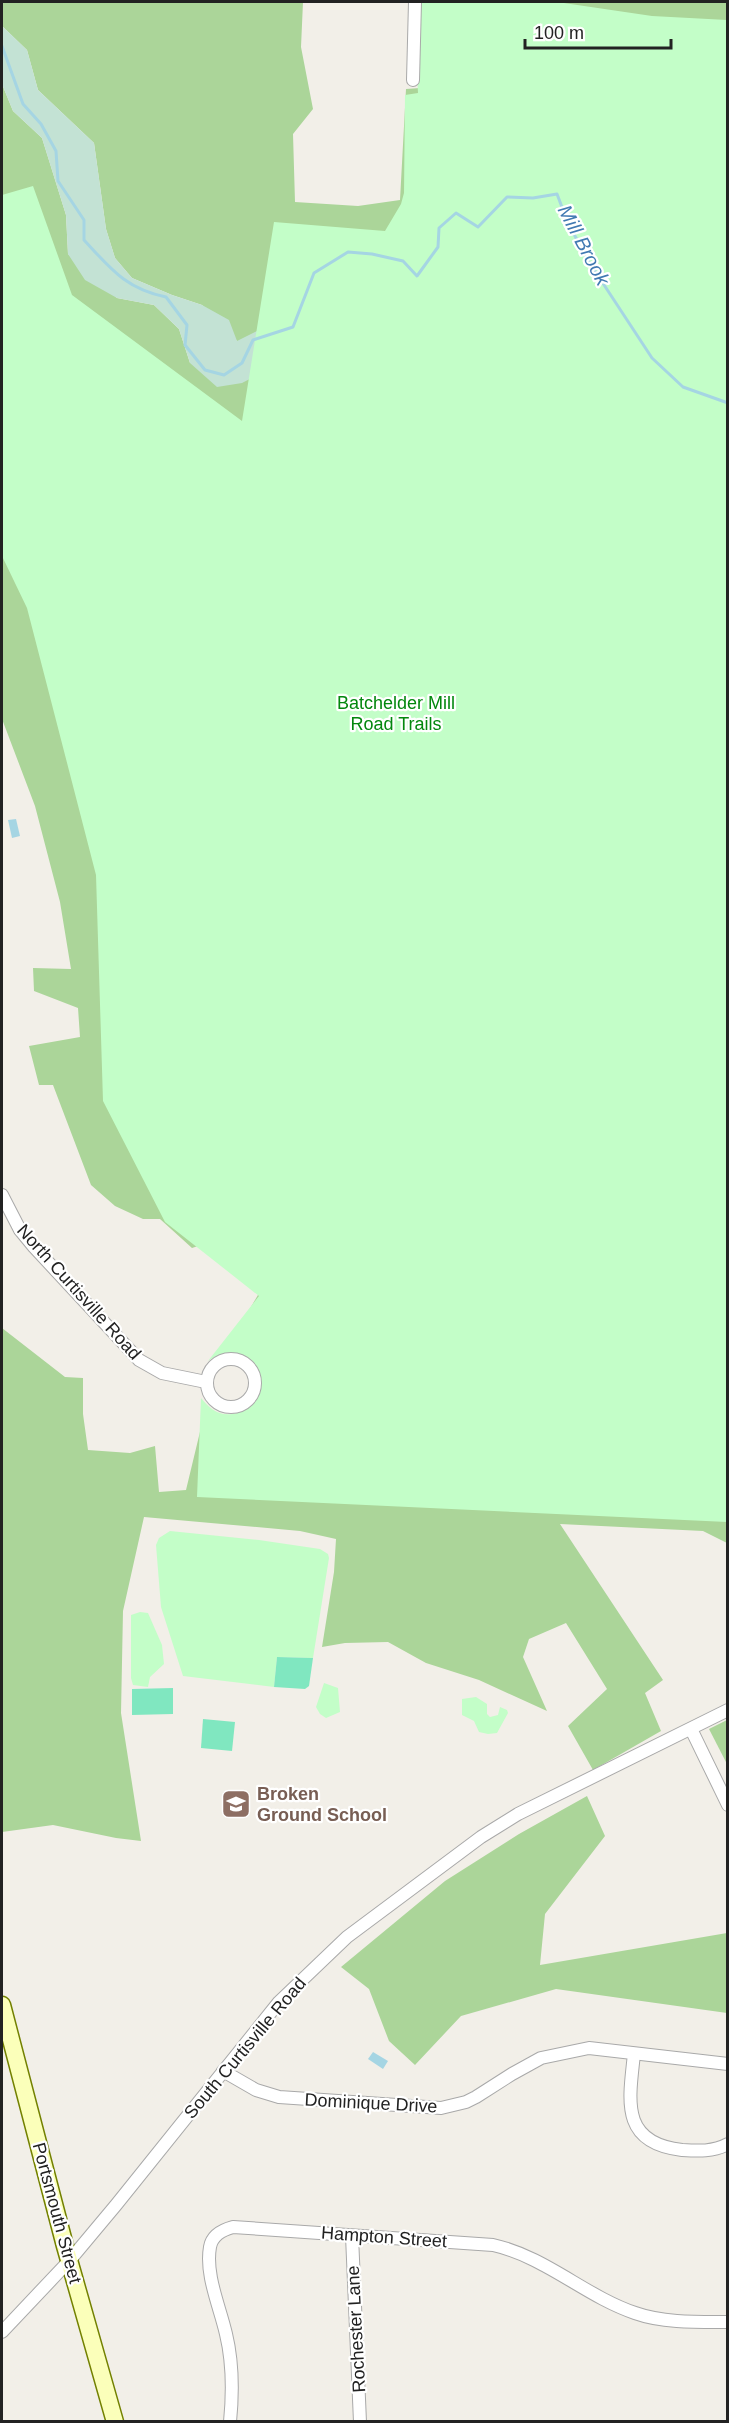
<svg xmlns="http://www.w3.org/2000/svg" width="729" height="2423" font-family="Helvetica,sans-serif">
<style>
.forest{fill:#abd599}
.wetland{fill:#c3e2d4}
.park{fill:#c3fec8}
.pitch{fill:#80e7c0}
.water{fill:#a5d5e3}
.lines{fill:none;stroke-linecap:round;stroke-linejoin:round}
.stream{stroke:#a5d5e3;stroke-width:3}
.street-casing{stroke:#a9a9a9;stroke-width:14}
.secondary-casing{stroke:#738100;stroke-width:19}
.street{stroke:#fff;stroke-width:12}
.secondary{stroke:#fbffba;stroke-width:16}
.labels{text-anchor:middle;stroke-width:4.5;stroke-linejoin:round;paint-order:stroke}
.park-label{font-size:18px;fill:#03870e;stroke:#fff}
.street-label{font-size:18px;fill:#222;stroke:#fff}
.education-label{font-size:18px;font-weight:bold;fill:#785e54;stroke:#fff;text-anchor:start}
.water-label{font-size:20px;font-style:italic;fill:#417ab2;stroke:#fff}
</style>
<rect width="100%" height="100%" fill="#f2efe8"/>
<g class="forest">
<polygon points="2,2 303,2 301,47 313,109 293,134 295,202 358,206 400,200 406,89 420,88 527,2 727,2 727,1543 703,1531 560,1524 663,1680 645,1693 661,1731 593,1770 568,1726 607,1689 566,1623 529,1639 523,1657 547,1711 479,1680 426,1663 388,1642 345,1643 322,1647 334,1572 336,1539 300,1531 144,1517 123,1611 121,1713 141,1841 116,1838 53,1825 2,1832 2,1328 65,1377 83,1378 83,1414 88,1450 130,1453 155,1446 159,1492 186,1490 205,1411 220,1422 265,1402 268,1372 230,1343 262,1288 207,1243 192,1248 160,1219 143,1219 115,1206 91,1185 53,1085 39,1085 29,1046 80,1037 78,1008 34,991 33,968 71,969 60,902 35,806 2,719 2,84 13,111 42,138 66,215 68,254 117,298 154,305 179,329 190,363 237,341 202,305 172,295 132,278 115,258 106,229 94,143 38,90 27,50 2,26"/>
<polygon points="727,1720 728,1764 727,1764 709,1729"/>
<polygon points="587,1796 605,1836 545,1914 540,1965 727,1933 727,2013 556,1989 461,2016 415,2065 389,2041 369,1989 341,1967 445,1881 519,1834"/>
</g>
<polygon class="wetland" points="2,26 27,50 38,90 94,143 106,229 115,258 132,278 172,295 202,305 229,320 237,341 257,331 271,368 242,383 217,387 190,363 179,329 154,305 117,298 85,280 68,254 66,215 42,138 13,111 2,84"/>
<g class="park">
<path d="M413 2H557L652 16 727 20V1522L197 1497 201 1398C209 1408 218 1416 232 1414 282 1408 256 1327 208 1361L259 1296 165 1222 103 1101 96 875 27 608 2 556V195L33 186 72 295 242 421 274 222 385 231 401 204 404 193 405 95 418 93Z"/>
<polygon points="170,1531 259,1540 320,1549 328,1554 329,1558 313,1658 277,1657 274,1687 183,1676 161,1607 156,1545 159,1538"/>
<polygon points="140,1612 148,1613 162,1645 164,1664 150,1677 148,1687 133,1685 131,1678 131,1615"/>
<polygon points="324,1683 338,1688 340,1712 326,1718 320,1714 316,1707"/>
<polygon points="476,1697 487,1704 487,1714 490,1717 498,1715 500,1707 507,1710 508,1713 497,1733 488,1734 479,1732 474,1721 462,1715 462,1699"/>
</g>
<g class="pitch">
<polygon points="277,1657 313,1658 309,1686 305,1689 274,1687"/>
<polygon points="173,1688 173,1714 132,1715 132,1689"/>
<polygon points="203,1719 235,1722 232,1751 201,1748"/>
</g>
<g class="water">
<polygon points="16,819 20,836 12,838 8,820"/>
<polygon points="373,2052 388,2061 383,2069 368,2059"/>
</g>
<g class="lines">
<path class="stream" d="M2 46 23 104 41 124 56 151 58 181 84 220V240C111 269 126 289 166 297L187 325 185 345 205 370 224 375 242 363 253 340 293 327 314 273 348 252 372 254 403 261 417 276 438 247 439 228 456 213 478 227 507 197 533 198 557 194 568 223 589 262 652 358 683 387 728 403"/>
<g class="street-casing">
<g id="street">
<polyline points="413,80 415,2"/>
<polyline points="2,1195 20,1230 34,1247 139,1360 162,1373 206,1382"/>
<circle cx="231" cy="1383" r="24"/>
<polyline points="691,1729 728,1805"/>
<path d="M634 2054C629 2101 620 2143 682 2150 698 2151 713 2152 728 2144"/>
<polyline points="223,2071 256,2090 279,2097 441,2108 466,2102 476,2097 512,2074 541,2058 589,2048 728,2064"/>
<polyline points="352,2236 360,2422"/>
<polyline points="2,2332 70,2260 116,2205 279,2002 347,1937 481,1837 518,1814 728,1710"/>
<path d="M230 2422C233 2392 233 2363 226 2334 220 2307 205 2275 210 2247 212 2235 222 2230 233 2227L493 2245C546 2257 585 2296 635 2313 663 2323 698 2322 728 2322"/>
</g>
</g>
<g class="secondary-casing">
<polyline id="secondary" points="2,2005 65,2246 115,2422"/>
</g>
<use href="#street" class="street"/>
<use href="#secondary" class="secondary"/>
</g>
<defs>
<g id="school-square" transform="scale(1.5)"><rect x="-9" y="-9" width="18" height="18" rx="4" fill="#8d6e63" stroke="#fff"/><path d="M0-5L7-2L0 1L-7-2ZM-4 1L0 2.5L4 1V4Q0 6-4 4Z" fill="#fff"/></g>
</defs>
<g fill-rule="evenodd">
<use href="#school-square" x="236" y="1804"/>
</g>
<g class="labels">
<g class="park-label">
<text x="396" y="709">Batchelder Mill<tspan x="396" dy="21">Road Trails</tspan></text>
</g>
<g class="street-label">
<text transform="translate(79 1292) rotate(48)" y="6">North Curtisville Road</text>
<text transform="translate(245 2048) rotate(-50)" y="6">South Curtisville Road</text>
<text transform="translate(371 2103) rotate(3)" y="6">Dominique Drive</text>
<text transform="translate(57 2213) rotate(75)" y="6">Portsmouth Street</text>
<text transform="translate(384 2237) rotate(4)" y="6">Hampton Street</text>
<text transform="translate(356 2329) rotate(-93)" y="6">Rochester Lane</text>
</g>
<g class="education-label">
<text x="257" y="1800">Broken<tspan x="257" dy="21">Ground School</tspan></text>
</g>
<g class="water-label">
<text transform="translate(584 245) rotate(62)" y="7">Mill Brook</text>
</g>
</g>
<rect width="729" height="2423" fill="none" stroke="#222222" stroke-width="6"/>
<path d="M525 39v9h146v-9" fill="none" stroke="#222222" stroke-width="3"/>
<text x="534" y="39" font-size="18" fill="#222222" stroke="#ffffff" stroke-width="4.5" paint-order="stroke">100 m</text>
</svg>
